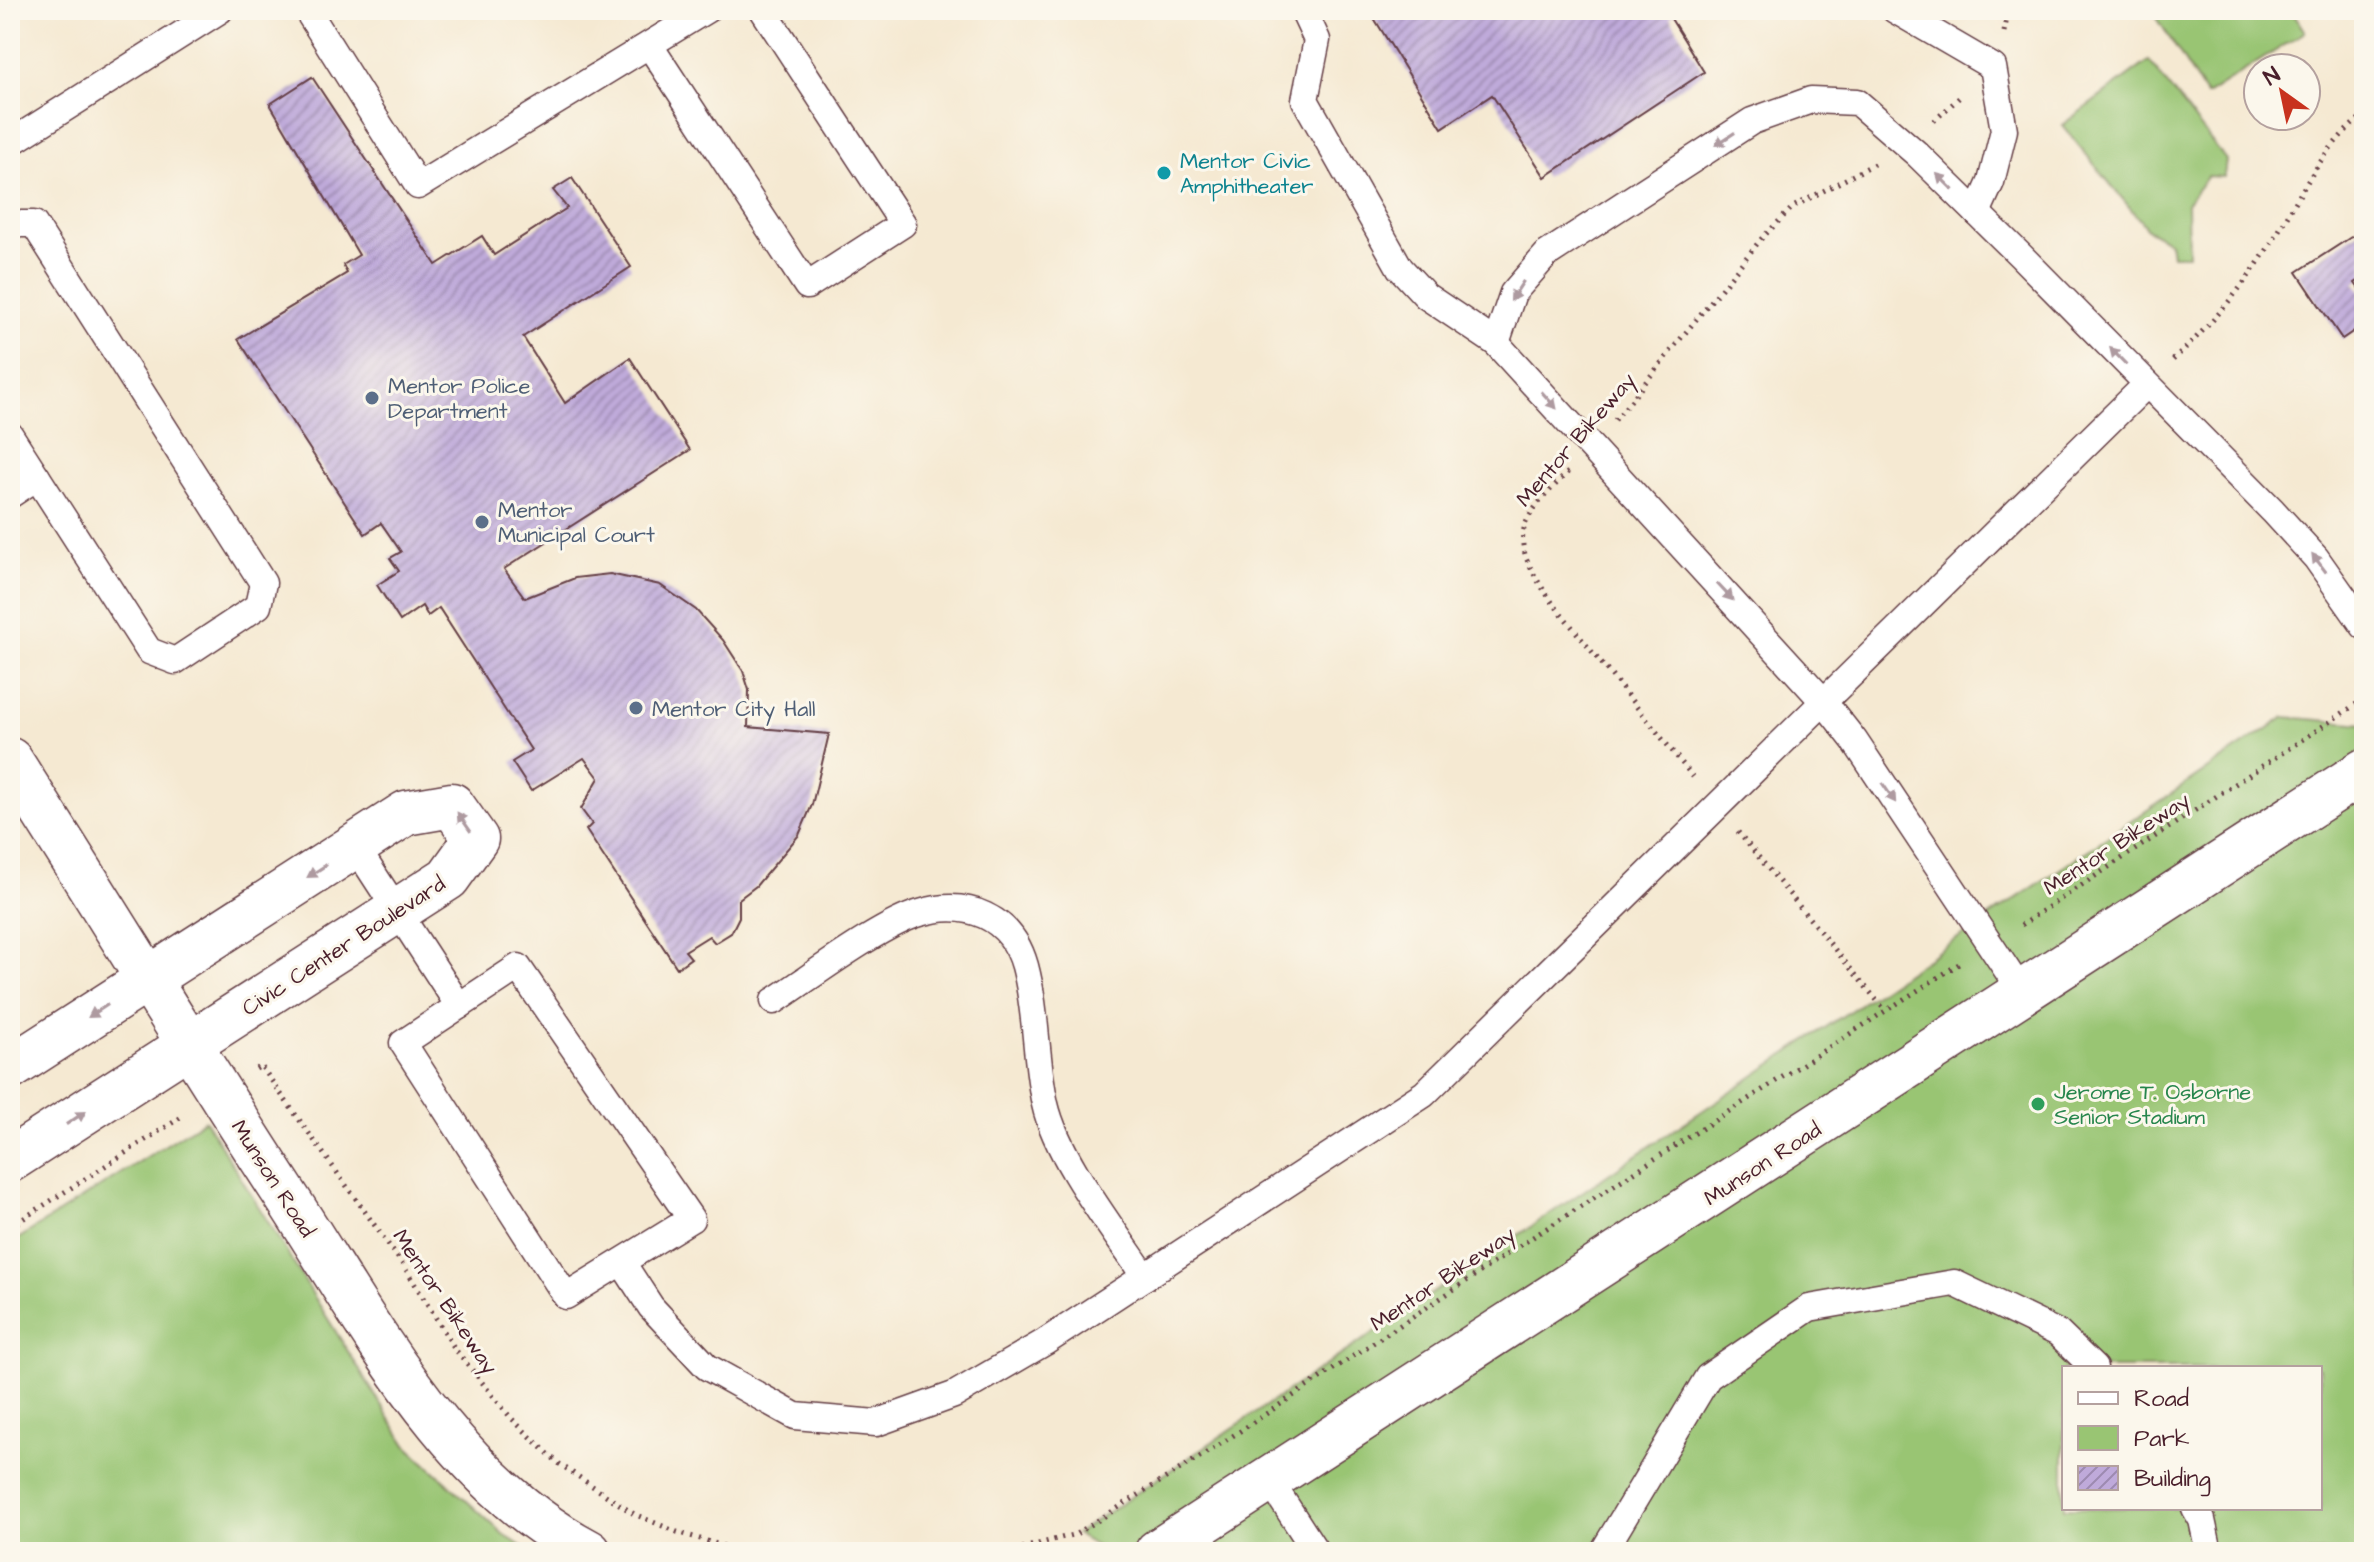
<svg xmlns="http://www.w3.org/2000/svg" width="2374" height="1562" font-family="'Architects Daughter',sans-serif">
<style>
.green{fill:#99c573;stroke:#72724f;stroke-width:2;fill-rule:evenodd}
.building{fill:url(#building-hatch)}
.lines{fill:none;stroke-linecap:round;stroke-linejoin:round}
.lane-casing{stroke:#643d44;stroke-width:29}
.street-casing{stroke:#643d44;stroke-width:47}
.secondary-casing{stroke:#643d44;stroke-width:47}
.path{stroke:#643d44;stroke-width:5;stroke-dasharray:2 6;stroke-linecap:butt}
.lane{stroke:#fff;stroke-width:26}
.street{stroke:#fff;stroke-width:44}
.secondary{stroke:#fff;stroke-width:44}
.oneway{fill:#ae9aa0}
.culture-dot{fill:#0f9aa8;stroke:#fbf7ec;stroke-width:3}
.service-dot{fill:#5c6f8a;stroke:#fbf7ec;stroke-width:3}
.leisure-dot{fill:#2e9e5b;stroke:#fbf7ec;stroke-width:3}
.labels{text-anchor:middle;stroke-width:6;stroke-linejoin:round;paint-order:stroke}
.culture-label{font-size:22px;fill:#0d838f;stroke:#fbf7ec;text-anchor:start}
.service-label{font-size:22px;fill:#4e5e75;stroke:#fbf7ec;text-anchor:start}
.street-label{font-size:22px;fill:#4a1f2b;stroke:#fbf7ec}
.leisure-label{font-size:22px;fill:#27864d;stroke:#fbf7ec;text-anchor:start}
</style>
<defs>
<pattern id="building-hatch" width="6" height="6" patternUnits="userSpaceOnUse" patternTransform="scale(2)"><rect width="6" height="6" fill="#bfaada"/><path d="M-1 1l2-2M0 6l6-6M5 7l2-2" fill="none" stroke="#9d8ab1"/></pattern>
</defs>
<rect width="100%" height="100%" fill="#fbf7ec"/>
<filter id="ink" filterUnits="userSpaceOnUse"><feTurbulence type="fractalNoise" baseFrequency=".0125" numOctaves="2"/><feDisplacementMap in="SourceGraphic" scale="16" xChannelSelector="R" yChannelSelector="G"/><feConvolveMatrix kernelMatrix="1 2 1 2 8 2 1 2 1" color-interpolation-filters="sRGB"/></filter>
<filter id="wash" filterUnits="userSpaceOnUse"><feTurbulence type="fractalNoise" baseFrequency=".006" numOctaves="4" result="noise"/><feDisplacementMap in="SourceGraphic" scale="32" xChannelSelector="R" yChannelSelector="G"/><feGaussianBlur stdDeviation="1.8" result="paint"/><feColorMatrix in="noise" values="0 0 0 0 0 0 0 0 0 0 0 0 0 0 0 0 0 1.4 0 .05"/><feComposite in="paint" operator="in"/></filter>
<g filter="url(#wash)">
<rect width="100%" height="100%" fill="#f5e9d2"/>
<g class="green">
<polygon points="2152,10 2291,10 2305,32 2206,95"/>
<polygon points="2149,61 2226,160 2224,177 2208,176 2187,203 2188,255 2172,255 2170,242 2148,230 2062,125"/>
<path d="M2285 717 2364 724V1552H1106L1076 1534ZM2064 1368H2320V1508H2064Z"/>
<polygon points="205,1120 406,1445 503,1534 530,1552 10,1552 10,1244"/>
</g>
<g id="blocks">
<g class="building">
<polygon points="1369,10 1680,10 1670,17 1704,72 1545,177 1492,95 1442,128"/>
<polygon points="312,77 436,265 482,236 494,255 567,208 553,190 572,178 631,267 523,337 565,403 630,358 690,450 504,569 525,598 575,578 610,574 660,585 696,610 723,640 743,671 749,690 748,727 829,734 812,805 799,835 756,886 739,899 739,917 731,933 715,943 709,936 685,951 691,958 677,968 586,830 592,824 581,809 599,778 584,758 531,791 512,762 531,750 439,608 428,616 422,606 400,621 377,585 399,571 390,558 401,552 381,523 365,534 238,339 347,273 343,265 359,255 270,104"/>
<polygon points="2362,230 2364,277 2355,283 2364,296 2364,324 2342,339 2297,272"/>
</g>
</g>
</g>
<g filter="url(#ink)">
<use href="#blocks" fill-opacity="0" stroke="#643d44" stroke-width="2"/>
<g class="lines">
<g class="lane-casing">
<g id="lane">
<polyline points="307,10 418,186 706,10"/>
<polyline points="1303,10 1317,40 1305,100 1400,268 1426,296 1496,343 1824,702 1854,740 2023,994"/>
<polyline points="1895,10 1993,67 2004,130 1991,182 1977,213"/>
<polyline points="650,46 807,286 903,224 763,10"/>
<polyline points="10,143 220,10"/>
<polyline points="10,224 34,224 263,583 258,606 175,661 149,651 10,435"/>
<polyline points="1496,343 1513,293 1547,254 1752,121 1811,100 1857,102 1917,154 2021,256 2273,511 2316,558 2364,626"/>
<polyline points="10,495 37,477"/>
<polyline points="355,846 459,1006"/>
<polygon points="518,967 691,1219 566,1296 403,1043"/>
<path d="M774 1001C811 977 881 924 920 913 967 899 1011 916 1025 966 1037 1011 1035 1059 1045 1104 1057 1158 1114 1230 1145 1277"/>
<polyline points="623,1264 651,1307 707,1367 795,1416 876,1423 954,1395 1045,1342 1424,1094 2146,385"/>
<polyline points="1270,1481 1316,1552"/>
<polyline points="2195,1508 2202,1520 2209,1552"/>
<polyline points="1603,1552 1708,1377 1809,1308 1954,1283 2058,1333 2094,1368"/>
</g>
</g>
<g class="street-casing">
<polyline id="street" points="10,1068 406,813 452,805 476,839 448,878 10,1160"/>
</g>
<g class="secondary-casing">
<g id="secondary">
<path d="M10 760C103 905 192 1052 286 1196 370 1325 448 1478 589 1552"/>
<polyline points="1157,1552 2364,771"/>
</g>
</g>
<g class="path">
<polyline points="2004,32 2009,10"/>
<polyline points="1934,121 1962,95"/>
<path d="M2173 360C2210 326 2241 290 2268 248 2298 202 2319 149 2364 115"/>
<polyline points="1615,420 1762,238 1793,207 1874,164"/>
<path d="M1568 472C1516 524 1506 537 1552 602L1694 778"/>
<polyline points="1738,832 1884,1009"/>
<polyline points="2021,925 2364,699"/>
<polyline points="256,1069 261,1066 403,1265 455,1349 511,1418 558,1463 634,1514 677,1532 744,1552"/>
<polyline points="10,1227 183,1116"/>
<polyline points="1007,1552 1076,1534 1219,1445 1536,1235 1962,962"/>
</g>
<use href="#lane" class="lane"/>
<use href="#street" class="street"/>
<use href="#secondary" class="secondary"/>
</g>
<defs><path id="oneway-solid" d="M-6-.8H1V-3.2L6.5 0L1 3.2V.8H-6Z" transform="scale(2)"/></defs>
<g class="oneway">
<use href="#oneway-solid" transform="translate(1725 139) rotate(147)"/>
<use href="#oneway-solid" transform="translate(1945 182) rotate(-135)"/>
<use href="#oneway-solid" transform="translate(1517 291) rotate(123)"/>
<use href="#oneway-solid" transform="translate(2118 356) rotate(-134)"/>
<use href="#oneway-solid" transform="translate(1549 400) rotate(48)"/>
<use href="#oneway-solid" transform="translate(2319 563) rotate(-127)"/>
<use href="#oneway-solid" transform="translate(1725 592) rotate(47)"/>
<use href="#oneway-solid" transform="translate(1889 793) rotate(56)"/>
<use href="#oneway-solid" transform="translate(464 822) rotate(-125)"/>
<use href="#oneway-solid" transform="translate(317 871) rotate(147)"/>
<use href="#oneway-solid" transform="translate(98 1011) rotate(147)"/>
<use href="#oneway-solid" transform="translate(76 1118) rotate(-33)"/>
</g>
</g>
<circle class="culture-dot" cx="1164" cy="173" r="8"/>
<g class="service-dot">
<circle cx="372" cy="398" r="8"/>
<circle cx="482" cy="522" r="8"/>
<circle cx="636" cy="708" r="8"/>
</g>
<circle class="leisure-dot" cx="2038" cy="1104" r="8"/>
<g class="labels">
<g class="culture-label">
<text x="1180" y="168">Mentor Civic<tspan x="1180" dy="25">Amphitheater</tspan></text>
</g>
<g class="service-label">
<text x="388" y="393">Mentor Police<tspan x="388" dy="25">Department</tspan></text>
<text x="498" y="517">Mentor<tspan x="498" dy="25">Municipal Court</tspan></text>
<text x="652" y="716">Mentor City Hall</text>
</g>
<g class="street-label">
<text transform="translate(1575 439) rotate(-49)" y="8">Mentor Bikeway</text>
<text transform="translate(2116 843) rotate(-33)" y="8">Mentor Bikeway</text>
<text transform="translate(343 945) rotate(-33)" y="8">Civic Center Boulevard</text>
<text transform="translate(1762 1163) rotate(-33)" y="8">Munson Road</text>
<text transform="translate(274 1178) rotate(57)" y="8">Munson Road</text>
<text transform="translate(1442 1278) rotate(-34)" y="8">Mentor Bikeway</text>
<text transform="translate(446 1301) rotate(56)" y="8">Mentor Bikeway</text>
</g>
<g class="leisure-label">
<text x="2054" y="1099">Jerome T. Osborne<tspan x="2054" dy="25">Senior Stadium</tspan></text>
</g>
</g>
<rect width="2374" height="1562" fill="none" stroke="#fbf7ec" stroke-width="40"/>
<rect x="2062" y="1366" width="260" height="144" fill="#fbf7ec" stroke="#b4a19f" stroke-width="2"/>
<rect x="2078" y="1392" width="40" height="12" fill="#ffffff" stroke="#b4a19f" stroke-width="2"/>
<text x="2134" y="1406" font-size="24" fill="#4a1f2b">Road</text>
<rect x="2078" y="1426" width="40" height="24" fill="#99c573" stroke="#b4a19f" stroke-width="2"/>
<text x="2134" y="1446" font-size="24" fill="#4a1f2b">Park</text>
<rect x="2078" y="1466" width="40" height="24" fill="url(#building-hatch)" stroke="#b4a19f" stroke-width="2"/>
<text x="2134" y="1486" font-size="24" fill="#4a1f2b">Building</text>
<g transform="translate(2282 92) rotate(327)"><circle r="38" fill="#fbf7ec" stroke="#b4a19f" stroke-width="2"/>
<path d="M0-6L14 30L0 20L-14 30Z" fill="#c8321e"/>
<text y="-12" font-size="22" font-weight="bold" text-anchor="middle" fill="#4a1f2b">N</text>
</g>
</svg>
